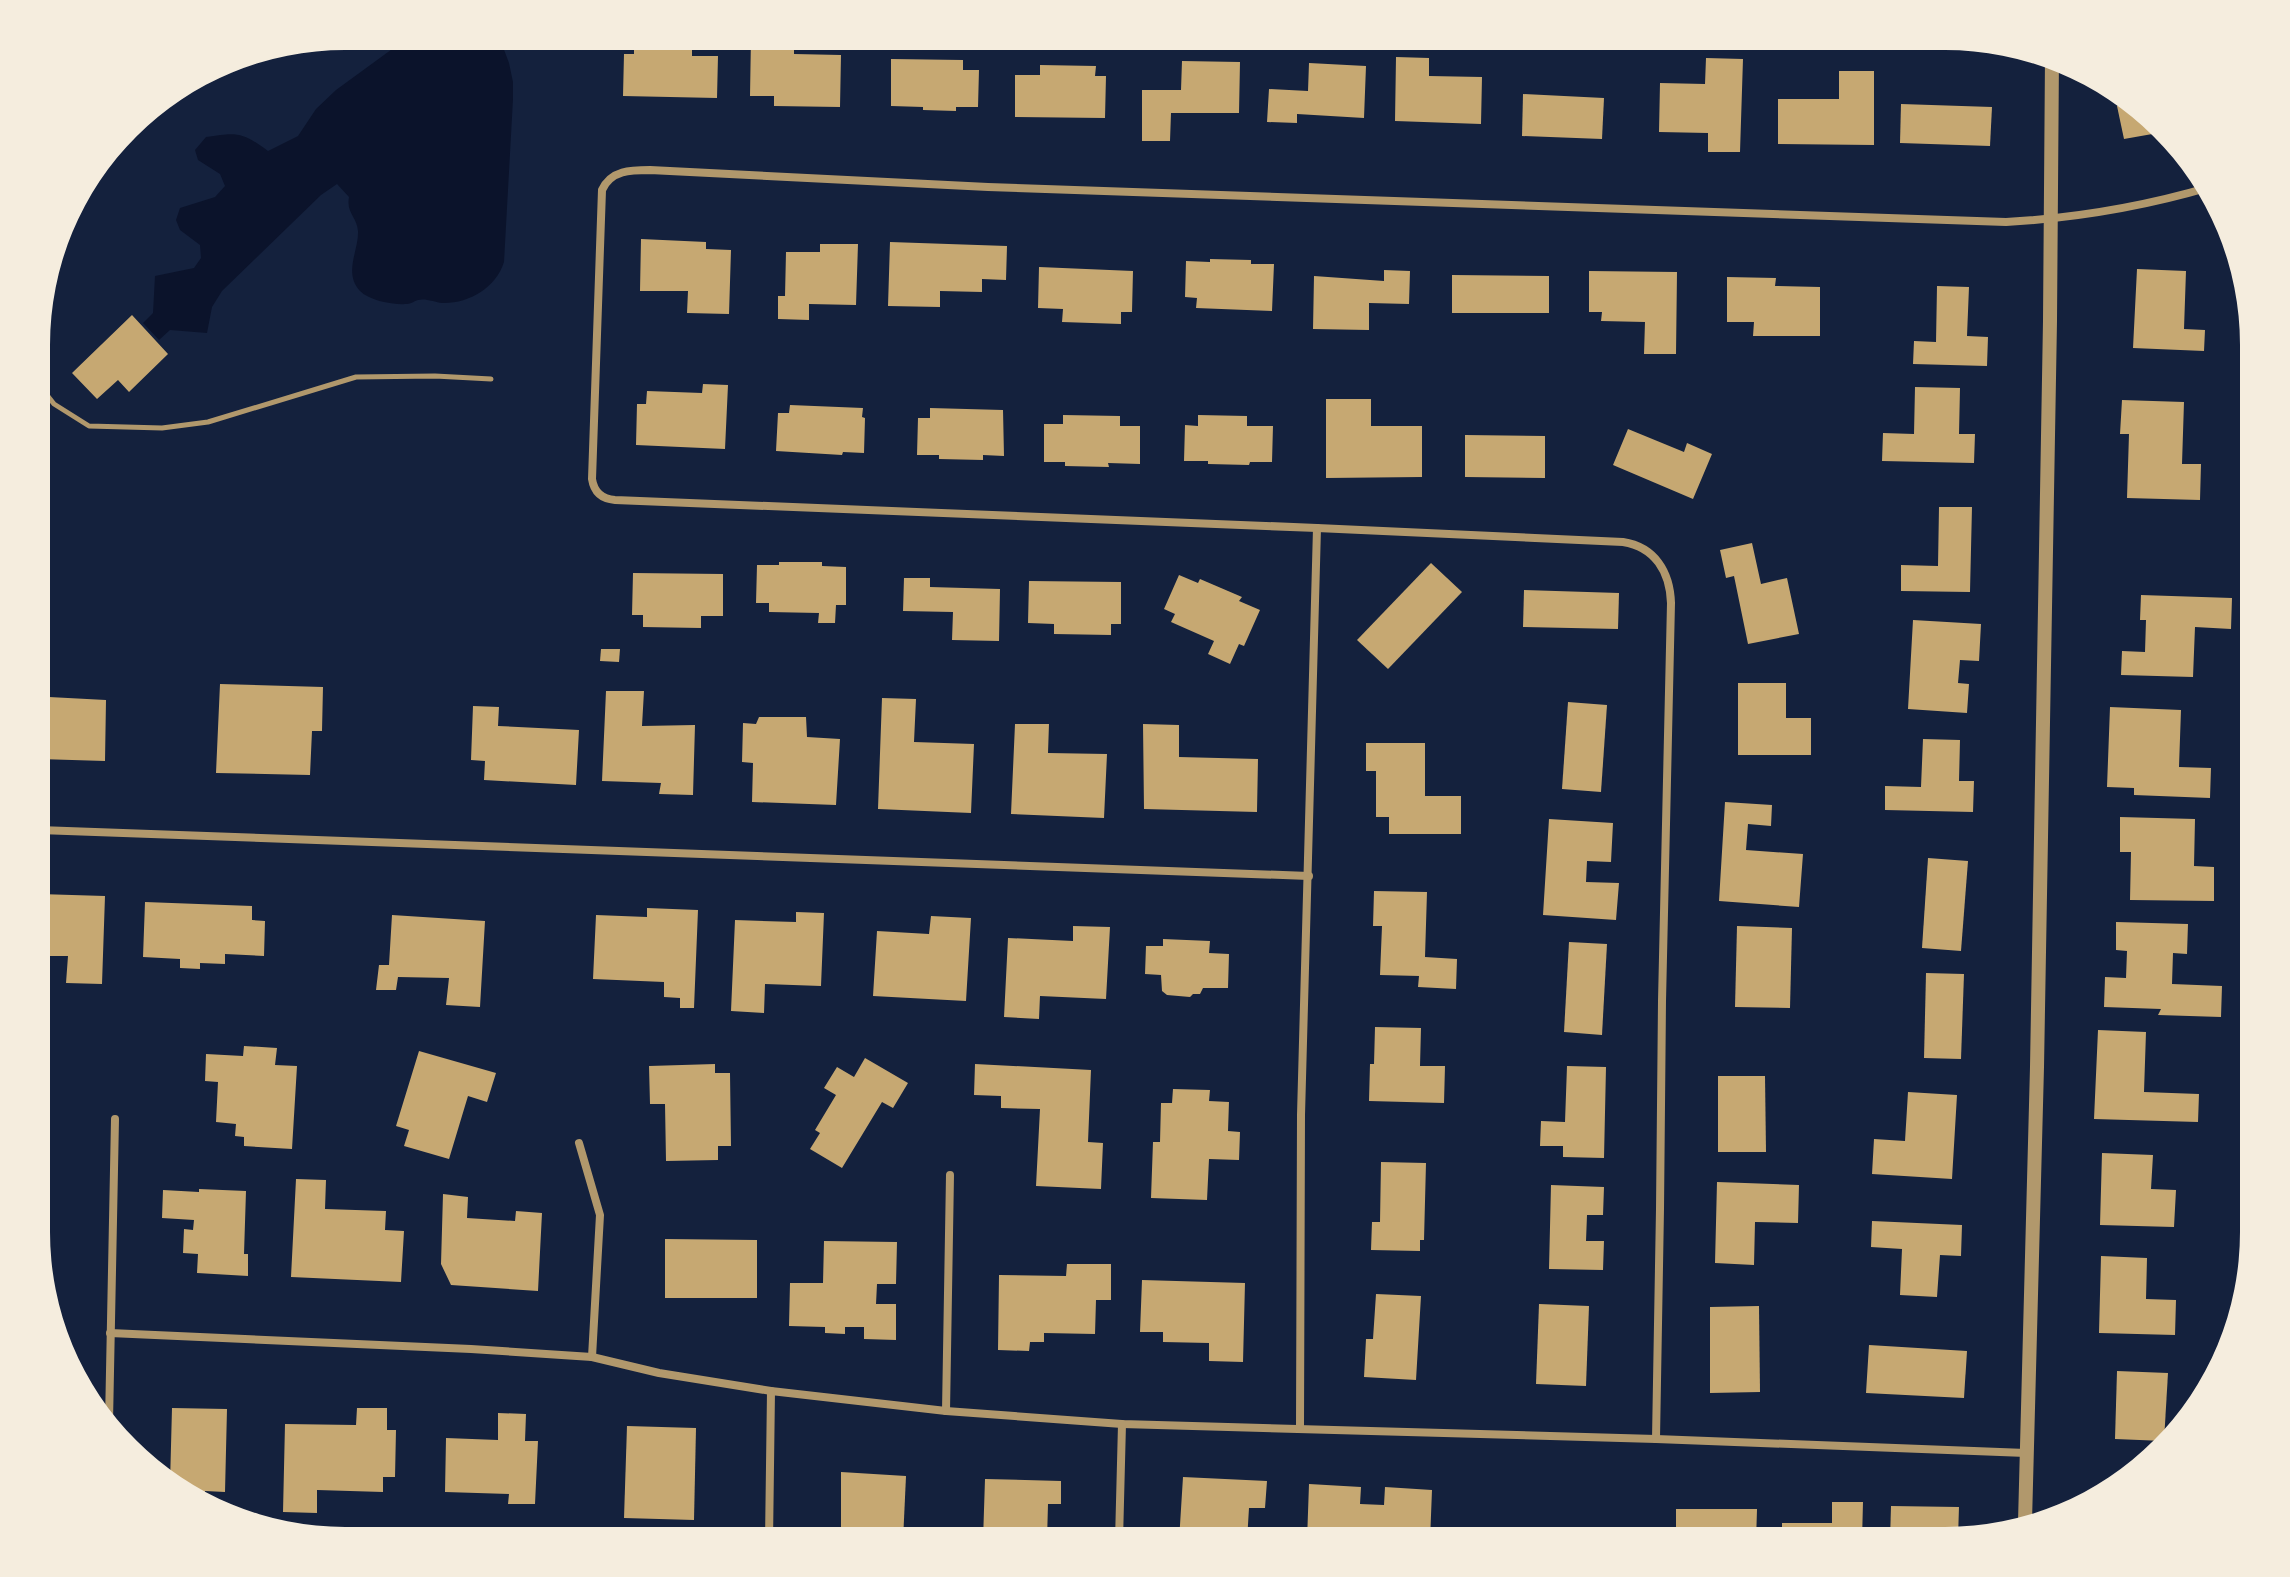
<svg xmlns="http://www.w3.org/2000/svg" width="2290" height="1577" font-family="'Varela Round',sans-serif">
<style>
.water{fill:#0b132b}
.building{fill:#c6a872}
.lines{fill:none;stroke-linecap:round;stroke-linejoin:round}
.service{stroke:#b1986c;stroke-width:5}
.minor{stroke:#b1986c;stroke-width:8}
.tertiary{stroke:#b1986c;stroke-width:14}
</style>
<rect width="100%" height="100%" fill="#14213d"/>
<path class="water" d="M410 36H502L503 47 509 63 513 82V99L504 262C496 288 468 304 442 303 435 302 425 298 418 300 414 301 411 304 407 304 393 305 370 301 360 291 343 272 359 251 358 231 357 217 346 213 349 197L337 184 321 195 222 291 212 307 207 333 170 330 159 340 143 323 153 313 155 276 194 268 201 258 200 245 180 230 176 220 180 208 215 197 225 186 220 174 198 160 195 150 206 137C238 132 242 132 268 151L298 136 316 109 336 90Z"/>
<g class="building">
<polygon points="751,36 794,36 794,54 841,55 840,107 774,106 774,96 750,96"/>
<rect x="1069" y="36" width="40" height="10"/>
<polygon points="634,42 692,44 692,56 718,56 717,98 623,96 624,54 634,54"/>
<polygon points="1396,57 1429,58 1429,76 1482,77 1481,124 1395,121"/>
<polygon points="1706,58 1743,59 1740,152 1708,152 1708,133 1659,132 1660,83 1705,84"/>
<polygon points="891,59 963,60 963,70 979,70 978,107 956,107 956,111 923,110 923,107 891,106"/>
<polygon points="1182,61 1240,62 1239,113 1171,113 1170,141 1142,141 1142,90 1181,90"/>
<polygon points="1309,63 1366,66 1364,118 1297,114 1297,123 1267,122 1269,89 1308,91"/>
<polygon points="1040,65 1096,66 1095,76 1106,76 1105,118 1015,117 1015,75 1040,75"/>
<polygon points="1839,71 1874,71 1874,145 1778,144 1778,99 1839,99"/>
<polygon points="1523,94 1604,98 1602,139 1522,136"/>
<polygon points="2135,102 2157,127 2158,133 2124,139 2117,106"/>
<polygon points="1901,104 1992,107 1990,146 1900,143"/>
<polygon points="641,239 706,242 706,249 731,250 729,314 687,313 688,291 640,291"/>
<polygon points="890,242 1007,246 1006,280 982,279 982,292 940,291 940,307 888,306"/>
<polygon points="820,244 858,244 856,305 809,304 809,320 778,319 778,296 785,296 786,252 820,252"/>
<polygon points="1210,259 1251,260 1251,264 1274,264 1272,311 1196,308 1197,298 1185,297 1186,261 1210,262"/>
<polygon points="1039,267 1133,271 1132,312 1121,312 1121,324 1062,322 1063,309 1038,308"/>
<polygon points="2137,269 2186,271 2184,329 2205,330 2204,351 2133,348"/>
<polygon points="1384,270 1410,271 1409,304 1369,303 1369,330 1313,329 1314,276 1384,281"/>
<polygon points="1589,271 1677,272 1676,354 1644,354 1645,322 1601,321 1602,312 1589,312"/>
<polygon points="1452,275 1549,276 1549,313 1452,313"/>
<polygon points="1727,277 1776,278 1775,286 1820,287 1820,336 1753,336 1754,322 1727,322"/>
<polygon points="1937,286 1969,287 1967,336 1988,337 1987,366 1913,364 1914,341 1936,342"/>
<polygon points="132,315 168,354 129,392 118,380 97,399 72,373"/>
<polygon points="703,384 728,385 725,449 636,445 637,404 646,404 647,391 702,393"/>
<polygon points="1915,387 1960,388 1959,434 1975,434 1974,463 1882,461 1883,433 1914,434"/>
<polygon points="1326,399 1371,399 1371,426 1422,426 1422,477 1326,478"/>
<polygon points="2122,400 2184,402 2182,464 2201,464 2200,500 2127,498 2129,434 2120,434"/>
<polygon points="790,405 863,408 862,417 865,418 864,453 843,452 842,455 776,451 778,413 789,413"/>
<polygon points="930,408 1003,410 1004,456 983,455 983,460 939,459 939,455 917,455 918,418 930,418"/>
<polygon points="1063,415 1120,416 1120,426 1140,426 1140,464 1108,463 1109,467 1065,466 1065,462 1044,462 1044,424 1063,424"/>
<polygon points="1198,415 1247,416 1247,426 1273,426 1272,462 1250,462 1249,465 1208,464 1208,461 1184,461 1185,425 1198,426"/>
<polygon points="1628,429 1684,452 1687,443 1712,454 1693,499 1613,465"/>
<polygon points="1465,435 1545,436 1545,478 1465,477"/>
<polygon points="1939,507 1972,507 1970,592 1901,591 1901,565 1938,566"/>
<polygon points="1752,543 1761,584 1787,578 1799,634 1748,644 1734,576 1726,578 1720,550"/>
<polygon points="779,562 822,562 822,566 846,567 846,605 836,605 835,623 818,623 819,613 769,612 769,603 756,603 757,565 779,565"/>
<polygon points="1431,563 1462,592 1388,669 1357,640"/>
<polygon points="633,573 723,574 723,616 701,616 701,628 643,627 643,615 632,615"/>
<polygon points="1179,575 1198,583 1200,579 1242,597 1239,601 1260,610 1244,646 1239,644 1230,664 1208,654 1214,641 1171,622 1175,614 1164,609"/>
<polygon points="904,578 930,578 930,587 1000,589 999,641 952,640 953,612 903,611"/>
<polygon points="1029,581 1121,582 1121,624 1111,624 1111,635 1054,634 1054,624 1028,623"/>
<polygon points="1524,590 1619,593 1618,629 1523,627"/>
<polygon points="2141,595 2232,598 2231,629 2195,627 2193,677 2121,675 2122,651 2145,652 2146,620 2140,620"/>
<polygon points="1913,620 1981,624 1979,661 1960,660 1958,683 1969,684 1967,713 1908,709"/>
<polygon points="601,649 620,649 619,662 600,661"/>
<polygon points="39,668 49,668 49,697 106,700 105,761 39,759"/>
<polygon points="1738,683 1786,683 1786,718 1811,718 1811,755 1738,755"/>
<polygon points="220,684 323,687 322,731 312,731 310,775 216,773"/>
<polygon points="606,691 644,691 642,726 695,725 693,795 659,794 661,783 602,781"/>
<polygon points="882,698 916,699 914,742 974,744 971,813 878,809"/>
<polygon points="1568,702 1607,705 1601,792 1562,789"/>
<polygon points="473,706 499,707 498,726 579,730 576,785 484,780 485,761 471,760"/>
<polygon points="2110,707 2181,710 2179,767 2211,768 2210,798 2134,795 2134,788 2107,787"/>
<polygon points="759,717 806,717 807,737 840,739 836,805 752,802 753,763 742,762 743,723 756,724"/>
<polygon points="1015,724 1049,724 1048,753 1107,754 1104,818 1011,814"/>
<polygon points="1143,724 1179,725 1179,757 1258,759 1257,812 1144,809"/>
<polygon points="1923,739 1960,740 1959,781 1974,781 1973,812 1885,810 1885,786 1921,787"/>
<polygon points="1366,743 1425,743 1425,796 1461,796 1461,834 1389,834 1389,817 1376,817 1376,771 1366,771"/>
<polygon points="1725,802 1772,805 1771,826 1748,824 1746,850 1803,854 1799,907 1719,901"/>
<polygon points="2120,817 2195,819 2194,866 2214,867 2214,901 2130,900 2131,852 2120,852"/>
<polygon points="1549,819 1613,823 1611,862 1587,861 1586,882 1619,883 1616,920 1543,915"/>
<polygon points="1928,858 1968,861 1961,951 1922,948"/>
<polygon points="1374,891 1427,892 1425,957 1457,959 1456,989 1418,987 1419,976 1380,975 1382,926 1373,926"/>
<polygon points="39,894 105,896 102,984 66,983 68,956 39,956"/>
<polygon points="145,902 252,906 252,920 265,921 264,956 225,954 225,964 200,963 200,969 180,968 180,959 143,957"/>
<polygon points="647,908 698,910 694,1008 680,1008 680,998 664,997 664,982 593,979 596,915 647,917"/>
<polygon points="796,912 824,913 821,986 765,984 764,1013 731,1011 735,920 796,922"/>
<polygon points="392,915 485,921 480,1007 446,1005 449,978 398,977 396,990 376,990 379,965 389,965"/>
<polygon points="931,916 971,918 966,1001 873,996 877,931 929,934"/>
<polygon points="2116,922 2188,924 2187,954 2173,953 2172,984 2222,986 2221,1017 2158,1015 2161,1009 2104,1007 2105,977 2126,978 2127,951 2116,950"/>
<polygon points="1073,926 1110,927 1106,999 1040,996 1039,1019 1004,1017 1008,938 1073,941"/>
<polygon points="1737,926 1792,928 1790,1008 1735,1007"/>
<polygon points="1163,939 1210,941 1209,953 1229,954 1228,988 1203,988 1200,994 1193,994 1190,997 1167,995 1162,991 1161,975 1145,974 1146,946 1163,946"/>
<polygon points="1569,942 1607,944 1602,1035 1564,1032"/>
<polygon points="1926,973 1964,974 1961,1059 1924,1058"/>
<polygon points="1375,1027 1421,1028 1420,1066 1445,1066 1444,1103 1369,1101 1370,1064 1374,1064"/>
<polygon points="2098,1030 2146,1032 2144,1092 2199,1094 2198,1122 2094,1119"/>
<polygon points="244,1046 277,1048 275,1065 297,1066 292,1149 244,1146 244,1137 235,1136 236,1124 216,1122 218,1082 205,1081 206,1054 243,1056"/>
<polygon points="419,1051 496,1073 487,1102 468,1096 449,1159 404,1146 409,1130 396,1126"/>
<polygon points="865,1058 908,1083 893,1108 882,1102 842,1168 810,1149 820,1133 815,1130 836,1095 824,1088 837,1067 854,1077"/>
<polygon points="715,1064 715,1073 730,1073 731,1146 718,1146 718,1160 666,1161 665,1104 650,1104 649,1066"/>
<polygon points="975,1064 1091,1070 1088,1142 1103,1143 1101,1189 1036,1186 1040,1109 1001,1108 1001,1096 974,1095"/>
<polygon points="1567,1066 1606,1067 1604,1158 1563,1157 1563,1146 1540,1146 1541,1121 1565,1122"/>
<polygon points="1718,1076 1765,1076 1766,1152 1718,1152"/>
<polygon points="1173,1089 1210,1090 1209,1101 1229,1102 1228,1131 1240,1132 1239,1160 1209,1159 1207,1200 1151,1198 1153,1142 1160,1142 1161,1103 1172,1103"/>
<polygon points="1908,1092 1957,1095 1952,1179 1872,1174 1874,1139 1905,1141"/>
<polygon points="2102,1153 2153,1155 2151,1189 2176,1190 2174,1227 2100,1225"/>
<polygon points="1381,1162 1426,1163 1424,1240 1420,1240 1420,1251 1371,1250 1372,1222 1380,1222"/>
<polygon points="296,1179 326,1180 325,1209 386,1211 385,1230 404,1231 401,1282 291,1277"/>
<polygon points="1717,1182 1799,1185 1798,1223 1755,1222 1754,1265 1715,1263"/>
<polygon points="1551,1185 1604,1187 1603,1215 1587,1215 1586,1241 1604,1241 1603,1270 1549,1269"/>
<polygon points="199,1189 246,1191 244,1254 248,1254 248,1276 197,1273 198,1254 183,1253 184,1229 193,1230 194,1220 162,1218 163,1190 199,1192"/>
<polygon points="443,1194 468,1197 467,1218 515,1221 516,1211 542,1213 538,1291 451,1285 441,1264"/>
<polygon points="1872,1221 1962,1225 1961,1256 1940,1255 1937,1297 1900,1295 1902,1249 1871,1247"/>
<polygon points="39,1235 49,1236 46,1294 39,1272"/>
<polygon points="665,1239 757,1240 757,1298 665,1298"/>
<polygon points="824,1241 897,1242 896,1284 877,1284 876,1304 896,1304 896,1340 864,1339 864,1327 845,1327 845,1334 825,1333 825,1327 789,1326 790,1283 823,1283"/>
<polygon points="2101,1256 2147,1258 2146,1299 2176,1300 2175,1335 2099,1333"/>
<polygon points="1067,1264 1111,1264 1111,1300 1096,1300 1095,1334 1044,1333 1044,1342 1030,1342 1029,1351 998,1350 999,1275 1066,1276"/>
<polygon points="1142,1280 1245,1283 1243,1362 1209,1361 1209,1343 1163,1342 1163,1332 1140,1332"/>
<polygon points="1376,1294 1421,1296 1416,1380 1364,1377 1366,1339 1373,1339"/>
<polygon points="1539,1304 1589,1306 1586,1386 1536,1384"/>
<polygon points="1759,1306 1760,1392 1710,1393 1710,1307"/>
<polygon points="1869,1345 1967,1351 1964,1398 1866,1393"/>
<polygon points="2117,1371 2168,1373 2164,1441 2115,1439"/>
<polygon points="172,1408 227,1409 225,1492 205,1491 204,1502 170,1484"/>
<polygon points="357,1408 387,1408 387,1430 396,1430 395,1477 383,1477 383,1492 317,1490 317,1513 283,1512 285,1424 356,1425"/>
<polygon points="498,1413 526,1414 525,1441 538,1441 535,1504 508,1504 509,1494 445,1492 446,1438 498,1440"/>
<polygon points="627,1426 696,1428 694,1520 624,1518"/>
<polygon points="841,1472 906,1476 903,1541 841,1541"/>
<polygon points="1183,1477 1267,1481 1265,1508 1249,1508 1247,1541 1179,1541"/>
<polygon points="985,1479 1061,1481 1061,1504 1048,1504 1047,1541 983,1541"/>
<polygon points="1309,1484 1361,1487 1360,1504 1384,1505 1385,1487 1432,1490 1430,1541 1307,1541"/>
<polygon points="1832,1502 1863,1502 1862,1541 1782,1541 1782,1523 1832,1523"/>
<polygon points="1891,1506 1959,1507 1958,1538 1945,1541 1890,1541"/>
<polygon points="1676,1509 1757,1509 1756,1541 1676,1541"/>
</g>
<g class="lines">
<polyline class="service" points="39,385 54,404 89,426 162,428 208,422 356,377 435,376 491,379"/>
<g class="minor">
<polyline points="39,830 1309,876"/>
<polyline points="579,1143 600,1215 592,1357"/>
<polyline points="110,1333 471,1349 592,1357 659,1373 771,1391 946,1411 1122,1424 1656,1439 2026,1453"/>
<polyline points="946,1411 950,1175"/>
<polyline points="109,1422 115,1119"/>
<polyline points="1300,1428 1301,1115 1317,528"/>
<path d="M1656 1439 1660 1209 1662 1001 1671 603C1670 572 1655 547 1623 542L1317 528 615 500C602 499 594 492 592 479L602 190C611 170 631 170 650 170L988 187 2006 222C2076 218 2142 207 2210 187"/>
<polyline points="769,1541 771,1391"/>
<polyline points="1119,1541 1122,1424"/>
</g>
<polyline class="tertiary" points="2025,1522 2037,1067 2050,321 2052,57"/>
</g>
<path d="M0 0H2290V1577H0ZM345 50H1945A295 295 0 0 1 2240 345V1232A295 295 0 0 1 1945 1527H345A295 295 0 0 1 50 1232V345A295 295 0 0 1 345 50Z" fill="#f5edde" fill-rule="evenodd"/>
</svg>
